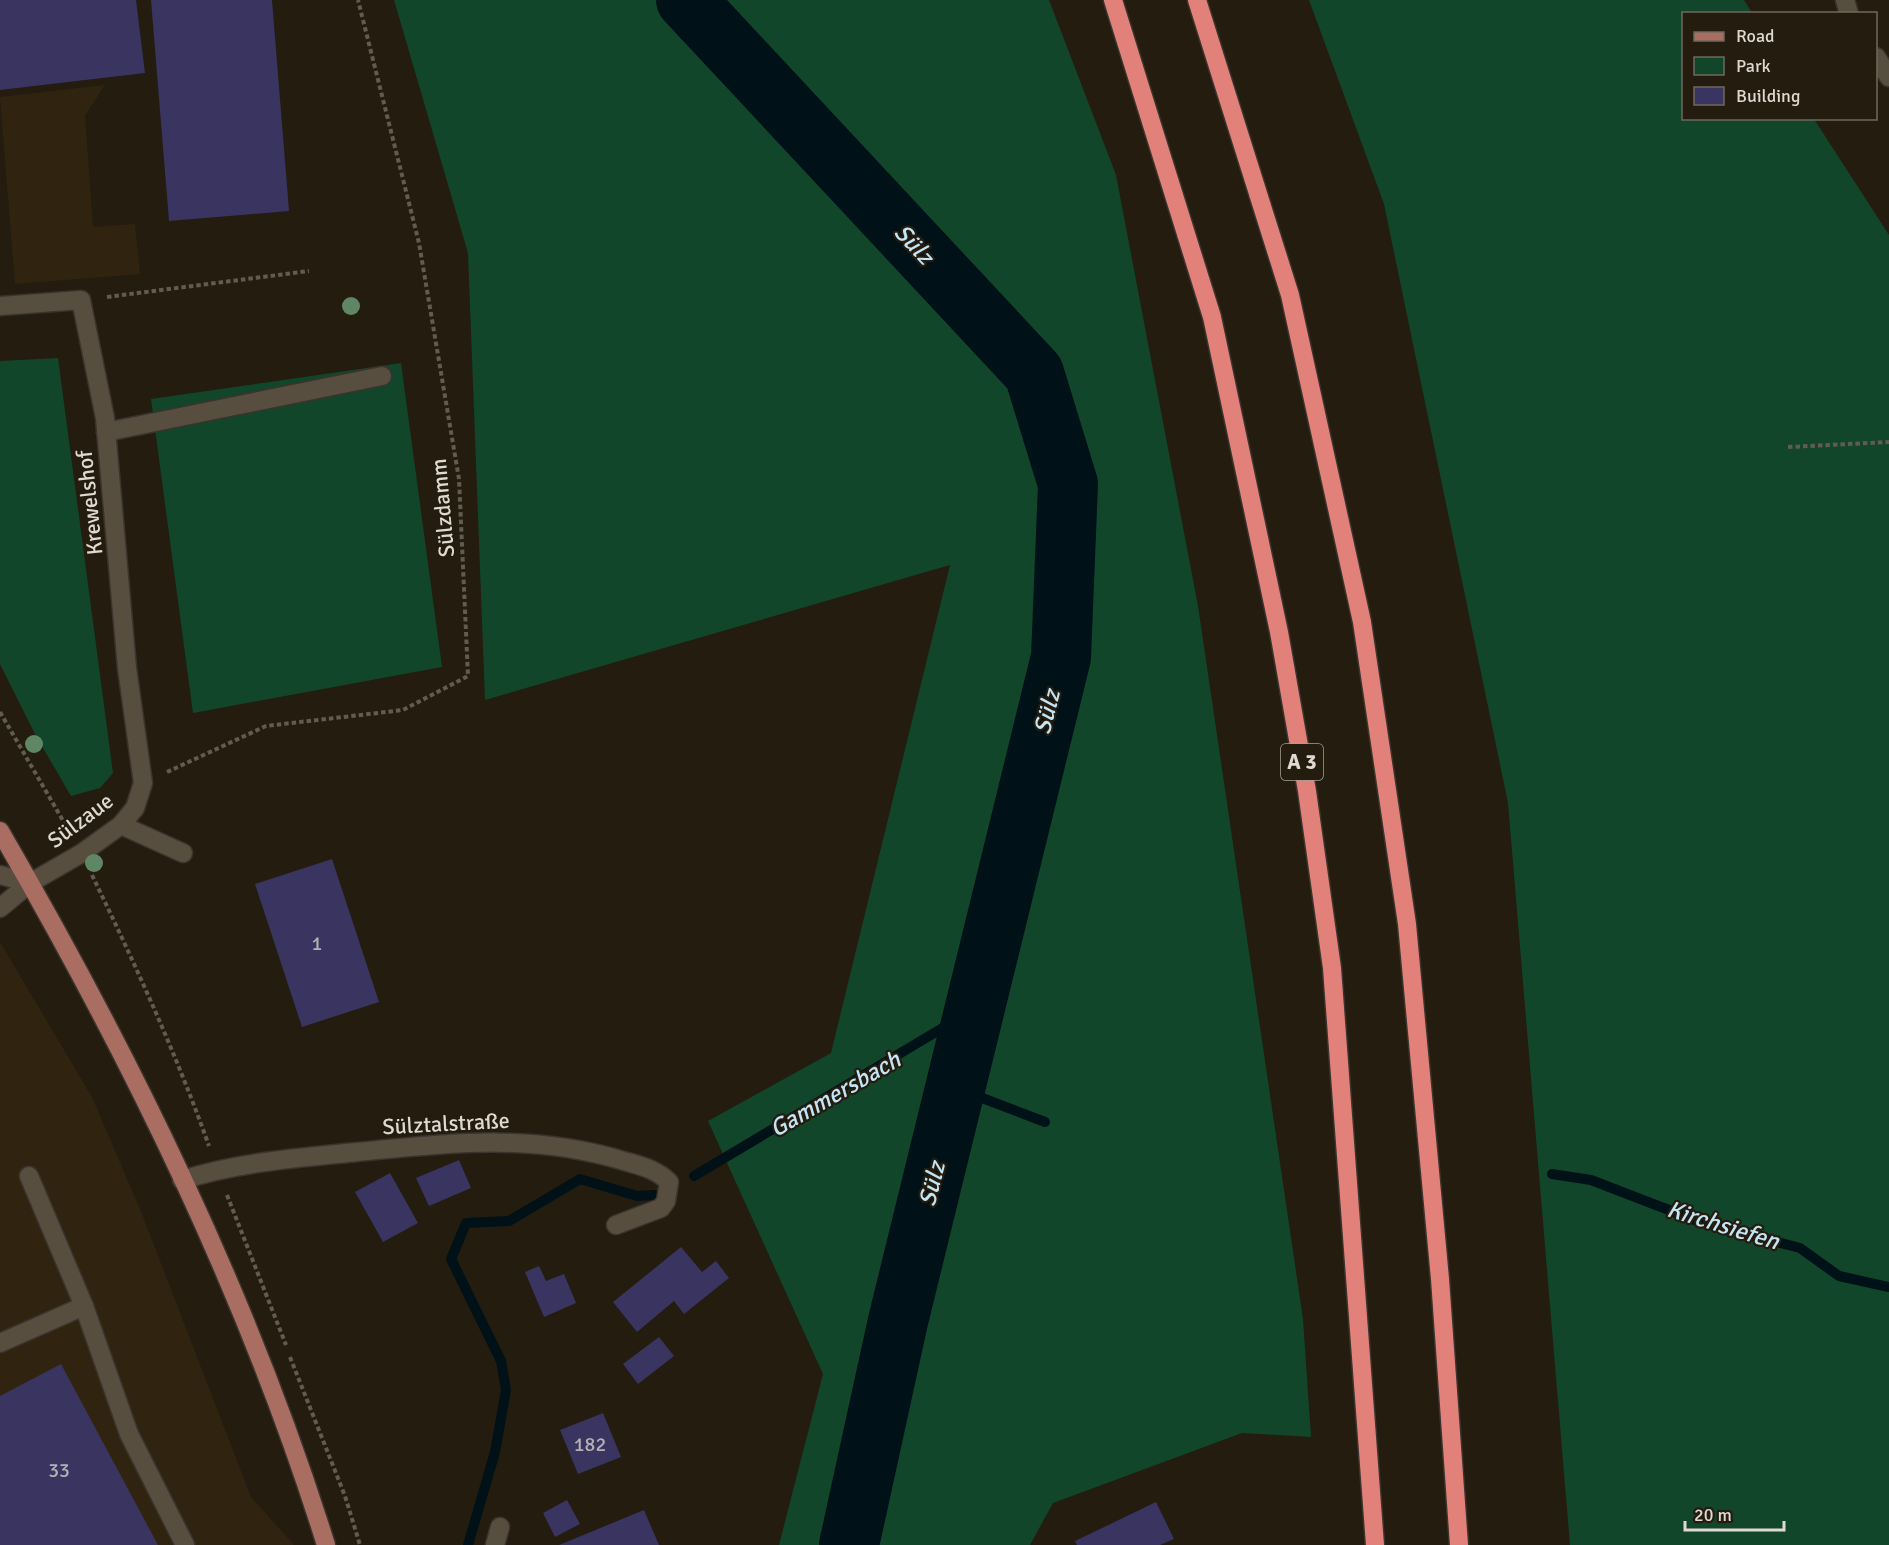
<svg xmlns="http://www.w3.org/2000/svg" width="1889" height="1545" font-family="Signika,sans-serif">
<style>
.built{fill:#302411}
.green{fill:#12462a}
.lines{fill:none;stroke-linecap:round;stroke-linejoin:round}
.stream{stroke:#011118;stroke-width:10}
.river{stroke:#011118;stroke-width:60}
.building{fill:#393460}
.minor-casing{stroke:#3b342e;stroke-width:21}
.major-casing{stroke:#3b342e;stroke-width:21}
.highway-casing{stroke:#3b342e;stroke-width:21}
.path{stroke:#625b50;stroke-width:4;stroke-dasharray:4.5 3;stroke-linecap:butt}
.minor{stroke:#584e40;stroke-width:18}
.major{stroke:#aa6d62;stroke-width:18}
.highway{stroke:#e18179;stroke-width:18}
.tree{fill:#608765}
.labels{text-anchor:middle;stroke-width:4.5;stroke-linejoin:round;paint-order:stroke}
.number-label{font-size:20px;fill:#b6b0b5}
.shield{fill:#241c0f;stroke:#a7a097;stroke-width:1.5}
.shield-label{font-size:21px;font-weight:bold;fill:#dfd9d1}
.street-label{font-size:22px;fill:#dfd9d1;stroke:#241c0f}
.water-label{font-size:24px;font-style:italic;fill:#c3e5f5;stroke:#241c0f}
</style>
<rect width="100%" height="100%" fill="#241c0f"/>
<g class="built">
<polygon points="105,85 85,115 93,227 135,224 140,274 15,284 0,97"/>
<polygon points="0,942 92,1097 142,1214 251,1497 294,1545 0,1545"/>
</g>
<g class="green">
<polygon points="394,0 1049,0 1116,175 1198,606 1303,1319 1311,1437 1242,1433 1053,1503 1030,1545 779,1545 823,1374 708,1121 831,1053 950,565 485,700 468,253"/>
<polygon points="1309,0 1744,0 1752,13 1684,14 1684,118 1814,119 1889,235 1889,1545 1570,1545 1508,803 1384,204"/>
<polygon points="58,358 113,773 100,788 71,796 36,736 0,664 0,361"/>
<polygon points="401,363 442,667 193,713 151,399"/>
</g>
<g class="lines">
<g class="stream">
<polyline points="956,1088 1045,1122"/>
<polyline points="1552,1174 1591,1180 1700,1222 1800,1248 1839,1276 1889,1287"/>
<polyline points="694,1176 951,1023 975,1012"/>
<polyline points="468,1545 495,1452 506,1390 501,1361 451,1259 466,1223 509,1221 580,1179 637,1196 654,1195"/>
</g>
<polyline class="river" points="686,0 1034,373 1068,484 1061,657 898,1321 849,1545"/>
</g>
<g class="building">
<polygon points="0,0 136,0 145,73 0,90"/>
<polygon points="151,0 272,0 289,211 169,221"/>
<polygon points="332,859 379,1002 302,1027 255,884"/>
<polygon points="459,1160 471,1188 429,1206 416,1178"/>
<polygon points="390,1173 418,1223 383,1242 355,1192"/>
<polygon points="681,1247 702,1272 716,1261 729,1278 684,1314 674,1301 637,1332 613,1302"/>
<polygon points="539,1266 546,1281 564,1274 576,1303 544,1317 525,1272"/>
<polygon points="659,1337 674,1356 638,1384 623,1364"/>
<polygon points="61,1364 158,1545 0,1545 0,1396"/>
<polygon points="603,1413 621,1457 578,1474 560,1430"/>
<polygon points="567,1500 580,1524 555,1537 543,1513"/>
<polygon points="1156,1502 1174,1539 1160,1545 1077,1545 1075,1541"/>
<polygon points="644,1510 659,1545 559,1545"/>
</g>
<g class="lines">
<g class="minor-casing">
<g id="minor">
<polyline points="1845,0 1849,14"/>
<polyline points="1876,57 1889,77"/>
<polyline points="0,306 81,300 105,418 127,668 143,783 135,808 121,825 82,853 30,883 0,908"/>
<polyline points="106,432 382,376"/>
<polyline points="121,825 183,853"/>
<polyline points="0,875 30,883"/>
<polyline points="29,1176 84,1306 129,1434 185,1545"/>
<path d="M182 1180C239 1162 297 1158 357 1152 452 1143 531 1133 624 1161 641 1166 656 1169 669 1182L666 1201 661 1208 616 1225"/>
<polyline points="0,1343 84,1306"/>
<polyline points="495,1545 500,1527"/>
</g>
</g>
<g class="major-casing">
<path id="major" d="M0 831C131 1057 248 1295 326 1545"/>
</g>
<g class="highway-casing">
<g id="highway">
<polyline points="1113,0 1212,317 1279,632 1307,791 1332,968 1375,1545"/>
<polyline points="1197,0 1290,295 1362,622 1407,924 1440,1279 1459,1545"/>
</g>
</g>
<g class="path">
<polyline points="107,297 309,271"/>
<polyline points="1788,447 1889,442"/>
<polyline points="0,712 69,831"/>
<polyline points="167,772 266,726 403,710 468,676 459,479 419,243 358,0"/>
<path d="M92 875C135 964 176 1053 209 1146"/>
<polyline points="227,1195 286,1345"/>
<polyline points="290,1357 345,1496 360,1545"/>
</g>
<use href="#minor" class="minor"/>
<use href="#major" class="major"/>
<use href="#highway" class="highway"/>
</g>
<g class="tree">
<circle cx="351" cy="306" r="9"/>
<circle cx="34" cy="744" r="9"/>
<circle cx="94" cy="863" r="9"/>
</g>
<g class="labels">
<g class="number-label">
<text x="317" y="950">1</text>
<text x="590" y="1451">182</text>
<text x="59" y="1477">33</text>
</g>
<rect class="shield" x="1281" y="744" width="42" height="36" rx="4.5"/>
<g class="shield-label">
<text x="1302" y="769">A 3</text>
</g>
<g class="street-label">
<text transform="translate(89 503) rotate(-96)" y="8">Krewelshof</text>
<text transform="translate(442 508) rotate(-95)" y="8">Sülzdamm</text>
<text transform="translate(80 820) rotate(-37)" y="8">Sülzaue</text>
<text transform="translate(446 1123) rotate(-3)" y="8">Sülztalstraße</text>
</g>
<g class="water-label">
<text transform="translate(914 244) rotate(47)" y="8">Sülz</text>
<text transform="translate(1047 712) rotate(-76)" y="8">Sülz</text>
<text transform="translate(835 1094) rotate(-30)" y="8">Gammersbach</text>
<text transform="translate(932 1184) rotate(-76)" y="8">Sülz</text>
<text transform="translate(1723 1225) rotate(17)" y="8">Kirchsiefen</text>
</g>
</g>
<rect x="1682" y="12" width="195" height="108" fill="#241c0f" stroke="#6f685d" stroke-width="1.5"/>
<rect x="1694" y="32" width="30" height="9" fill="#aa6d62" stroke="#6f685d" stroke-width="1.5"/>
<text x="1736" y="42" font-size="18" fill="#dfd9d1">Road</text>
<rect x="1694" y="57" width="30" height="18" fill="#12462a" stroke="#6f685d" stroke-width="1.5"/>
<text x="1736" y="72" font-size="18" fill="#dfd9d1">Park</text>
<rect x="1694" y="87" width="30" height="18" fill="#393460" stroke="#6f685d" stroke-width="1.5"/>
<text x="1736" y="102" font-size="18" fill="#dfd9d1">Building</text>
<path d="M1685 1521v9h99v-9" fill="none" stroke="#dfd9d1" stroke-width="3"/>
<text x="1694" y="1521" font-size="18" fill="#dfd9d1" stroke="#241c0f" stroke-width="4.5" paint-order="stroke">20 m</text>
</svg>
